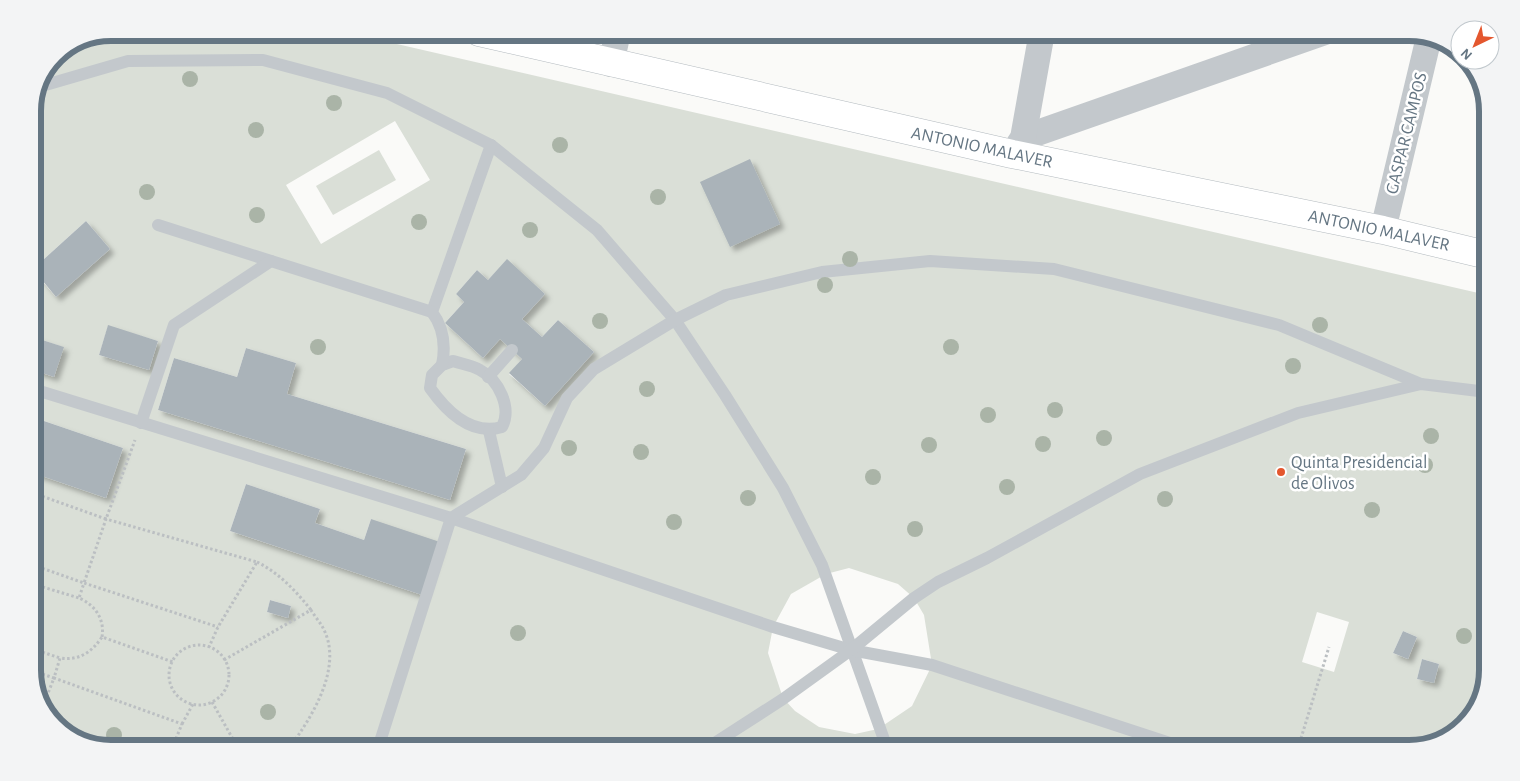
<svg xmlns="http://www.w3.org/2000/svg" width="1520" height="781" font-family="'Alegreya Sans',sans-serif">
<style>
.green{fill:#dadfd7;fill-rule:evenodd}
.building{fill:#aab3b9;filter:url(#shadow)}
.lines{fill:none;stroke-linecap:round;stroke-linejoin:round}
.secondary-casing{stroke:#b3babf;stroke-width:29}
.path{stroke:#bbbfc2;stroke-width:3;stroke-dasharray:2.5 2.5;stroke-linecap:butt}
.lane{stroke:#c3c8cc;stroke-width:12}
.street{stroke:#c3c8cc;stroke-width:26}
.secondary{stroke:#fff;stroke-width:28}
.tree{fill:#aab4a7}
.poi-dot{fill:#e4572e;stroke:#fff;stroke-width:2}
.labels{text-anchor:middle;stroke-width:5;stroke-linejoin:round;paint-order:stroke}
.street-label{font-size:18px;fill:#657683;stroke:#fff}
.poi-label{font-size:18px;fill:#657683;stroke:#fff;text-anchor:start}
.rim{fill:none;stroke:#657683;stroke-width:6}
</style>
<defs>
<filter id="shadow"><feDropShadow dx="4.5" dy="4.5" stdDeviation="2.5" flood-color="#0004"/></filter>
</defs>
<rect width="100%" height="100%" fill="#fafaf8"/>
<g class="green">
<path d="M111 33H349L1487 295V670L1480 704 1452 735 1409 748H111L77 741 46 714 33 675V473L106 498 123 448 44 421 33 455V370L54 377 63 347 33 337V271L56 297 110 249 86 221 33 269V106L56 55ZM395 121 430 180 321 244 286 185ZM507 260 545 294 522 319 542 337 558 320 594 352 545 406 509 374 522 359 500 339 483 358 445 323 464 302 456 294 477 270 488 280ZM108 326 158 341 149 370 99 355ZM246 348 296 363 287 394 466 449 450 500 158 410 174 358 237 377ZM246 484 320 509 315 523 364 540 371 519 422 595 230 531ZM849 568 898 584 914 598 924 615 932 665 912 706 878 729 855 734 819 727 795 711 783 698 768 653 773 627 791 594 826 574ZM270 600 291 606 288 618 267 612ZM1317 612 1349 622 1334 672 1302 662ZM1403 631 1417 637 1408 659 1393 653ZM1422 659 1439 664 1434 683 1417 679Z"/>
<polygon points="379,150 396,180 333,215 316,186"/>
</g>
<g class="building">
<polygon points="750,159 780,224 730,247 700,182"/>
<polygon points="86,221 110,249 56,297 33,269"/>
<polygon points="507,259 545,294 522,319 542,337 558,320 594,352 545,406 509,373 522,359 500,339 483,358 445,323 464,302 456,294 477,270 488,280"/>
<polygon points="108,325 158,341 149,370 99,355"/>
<polygon points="33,337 64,347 54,377 33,370"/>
<polygon points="246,348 296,363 287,394 466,449 450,500 158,410 174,358 237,377"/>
<polygon points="44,421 123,448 106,498 33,473 33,455"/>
<polygon points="246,484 320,509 315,523 364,540 371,519 440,542 422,595 230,531"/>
<polygon points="270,600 291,606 288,618 267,612"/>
<polygon points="1403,631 1417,637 1408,659 1393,653"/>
<polygon points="1422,659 1439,664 1434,683 1417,679"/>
</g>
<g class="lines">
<g class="secondary-casing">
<polyline id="secondary" points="479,32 1012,154 1383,230 1487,255"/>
</g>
<g class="path">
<polyline points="33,493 106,519 135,440"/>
<path d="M257 562C279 573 296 591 311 610"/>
<polyline points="33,565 84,583 106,519 257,562 218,627 209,647"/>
<polyline points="33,584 79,598"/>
<path d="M102 637C105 619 95 605 79 598L84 583 218 627"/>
<circle cx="199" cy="675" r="30"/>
<polyline points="33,649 60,658"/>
<path d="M224 660 311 610C315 617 321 623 324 630 343 668 311 719 289 748"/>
<polyline points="33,671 54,678 43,706"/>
<polyline points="212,702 238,748"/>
<polyline points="182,724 193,704"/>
<path d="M172 748 182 724 54 678 60 658C79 661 92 652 102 637L173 662"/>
<polyline points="1298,748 1329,647"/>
</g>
<g class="lane">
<polyline points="42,86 128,61 263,60 387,93 491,145 597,230 675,320 725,395 783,488 822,565 887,748"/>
<polyline points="158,225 271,261"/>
<path d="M453 361C462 364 472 365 480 370 499 380 512 408 502 427 471 436 447 412 430 388L432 375 442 365Z"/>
<path d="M442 365C446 345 444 328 432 312L491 145"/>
<polyline points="488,377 512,350"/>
<polyline points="33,389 451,518 773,627 851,650 932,665 1185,748"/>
<polyline points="141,423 174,325 271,261 432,312"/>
<polyline points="489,431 502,487"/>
<polyline points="378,748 451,518 521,475 544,448 567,398 594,369 675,320 726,295 822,272 930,261 1054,269 1279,325 1421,384"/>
<polyline points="707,748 783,699 851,650 914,598 938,582 987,558 1140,474 1298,413 1421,384 1487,392"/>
</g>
<g class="street">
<polyline points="611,64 618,32"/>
<polyline points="1023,138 1325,32"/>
<polyline points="1015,150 1023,138 1042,32"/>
<polyline points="1383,230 1429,37"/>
</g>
<use href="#secondary" class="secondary"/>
</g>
<g class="tree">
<circle cx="190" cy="79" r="8"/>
<circle cx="334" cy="103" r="8"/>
<circle cx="256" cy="130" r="8"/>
<circle cx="560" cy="145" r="8"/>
<circle cx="147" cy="192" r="8"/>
<circle cx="658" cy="197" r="8"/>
<circle cx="257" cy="215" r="8"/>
<circle cx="419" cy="222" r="8"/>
<circle cx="530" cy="230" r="8"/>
<circle cx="850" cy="259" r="8"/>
<circle cx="825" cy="285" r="8"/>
<circle cx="600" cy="321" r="8"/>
<circle cx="1320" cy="325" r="8"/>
<circle cx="318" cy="347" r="8"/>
<circle cx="951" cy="347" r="8"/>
<circle cx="1293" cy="366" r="8"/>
<circle cx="647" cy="389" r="8"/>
<circle cx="1055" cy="410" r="8"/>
<circle cx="988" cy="415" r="8"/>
<circle cx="1431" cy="436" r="8"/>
<circle cx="1104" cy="438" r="8"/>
<circle cx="1043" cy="444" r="8"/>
<circle cx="929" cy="445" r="8"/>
<circle cx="569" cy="448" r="8"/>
<circle cx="641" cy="452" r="8"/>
<circle cx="1425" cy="465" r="8"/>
<circle cx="873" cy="477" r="8"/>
<circle cx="1007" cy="487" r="8"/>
<circle cx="748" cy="498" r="8"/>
<circle cx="1165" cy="499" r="8"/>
<circle cx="1372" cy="510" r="8"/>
<circle cx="674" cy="522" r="8"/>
<circle cx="915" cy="529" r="8"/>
<circle cx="518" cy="633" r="8"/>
<circle cx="1464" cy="636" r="8"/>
<circle cx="268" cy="712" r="8"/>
<circle cx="114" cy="735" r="8"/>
</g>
<circle class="poi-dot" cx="1281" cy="472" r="5"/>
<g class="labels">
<g class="street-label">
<text transform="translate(1406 133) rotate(-76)" y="6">GASPAR CAMPOS</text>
<text transform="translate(982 147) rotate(12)" y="6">ANTONIO MALAVER</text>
<text transform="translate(1379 230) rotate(12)" y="6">ANTONIO MALAVER</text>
</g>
<g class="poi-label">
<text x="1291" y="468">Quinta Presidencial<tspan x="1291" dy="21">de Olivos</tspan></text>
</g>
</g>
<path d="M0 0H1520V781H0ZM111 41H1409A70 70 0 0 1 1479 111V670A70 70 0 0 1 1409 740H111A70 70 0 0 1 41 670V111A70 70 0 0 1 111 41Z" fill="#f3f4f5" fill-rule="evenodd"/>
<path class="rim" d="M111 41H1409A70 70 0 0 1 1479 111V670A70 70 0 0 1 1409 740H111A70 70 0 0 1 41 670V111A70 70 0 0 1 111 41Z"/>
<g transform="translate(1475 45) rotate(223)"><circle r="24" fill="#ffffff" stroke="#c1c8cd"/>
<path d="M0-4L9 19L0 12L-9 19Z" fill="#e4572e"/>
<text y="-8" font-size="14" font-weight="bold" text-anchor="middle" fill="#657683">N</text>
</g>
</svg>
